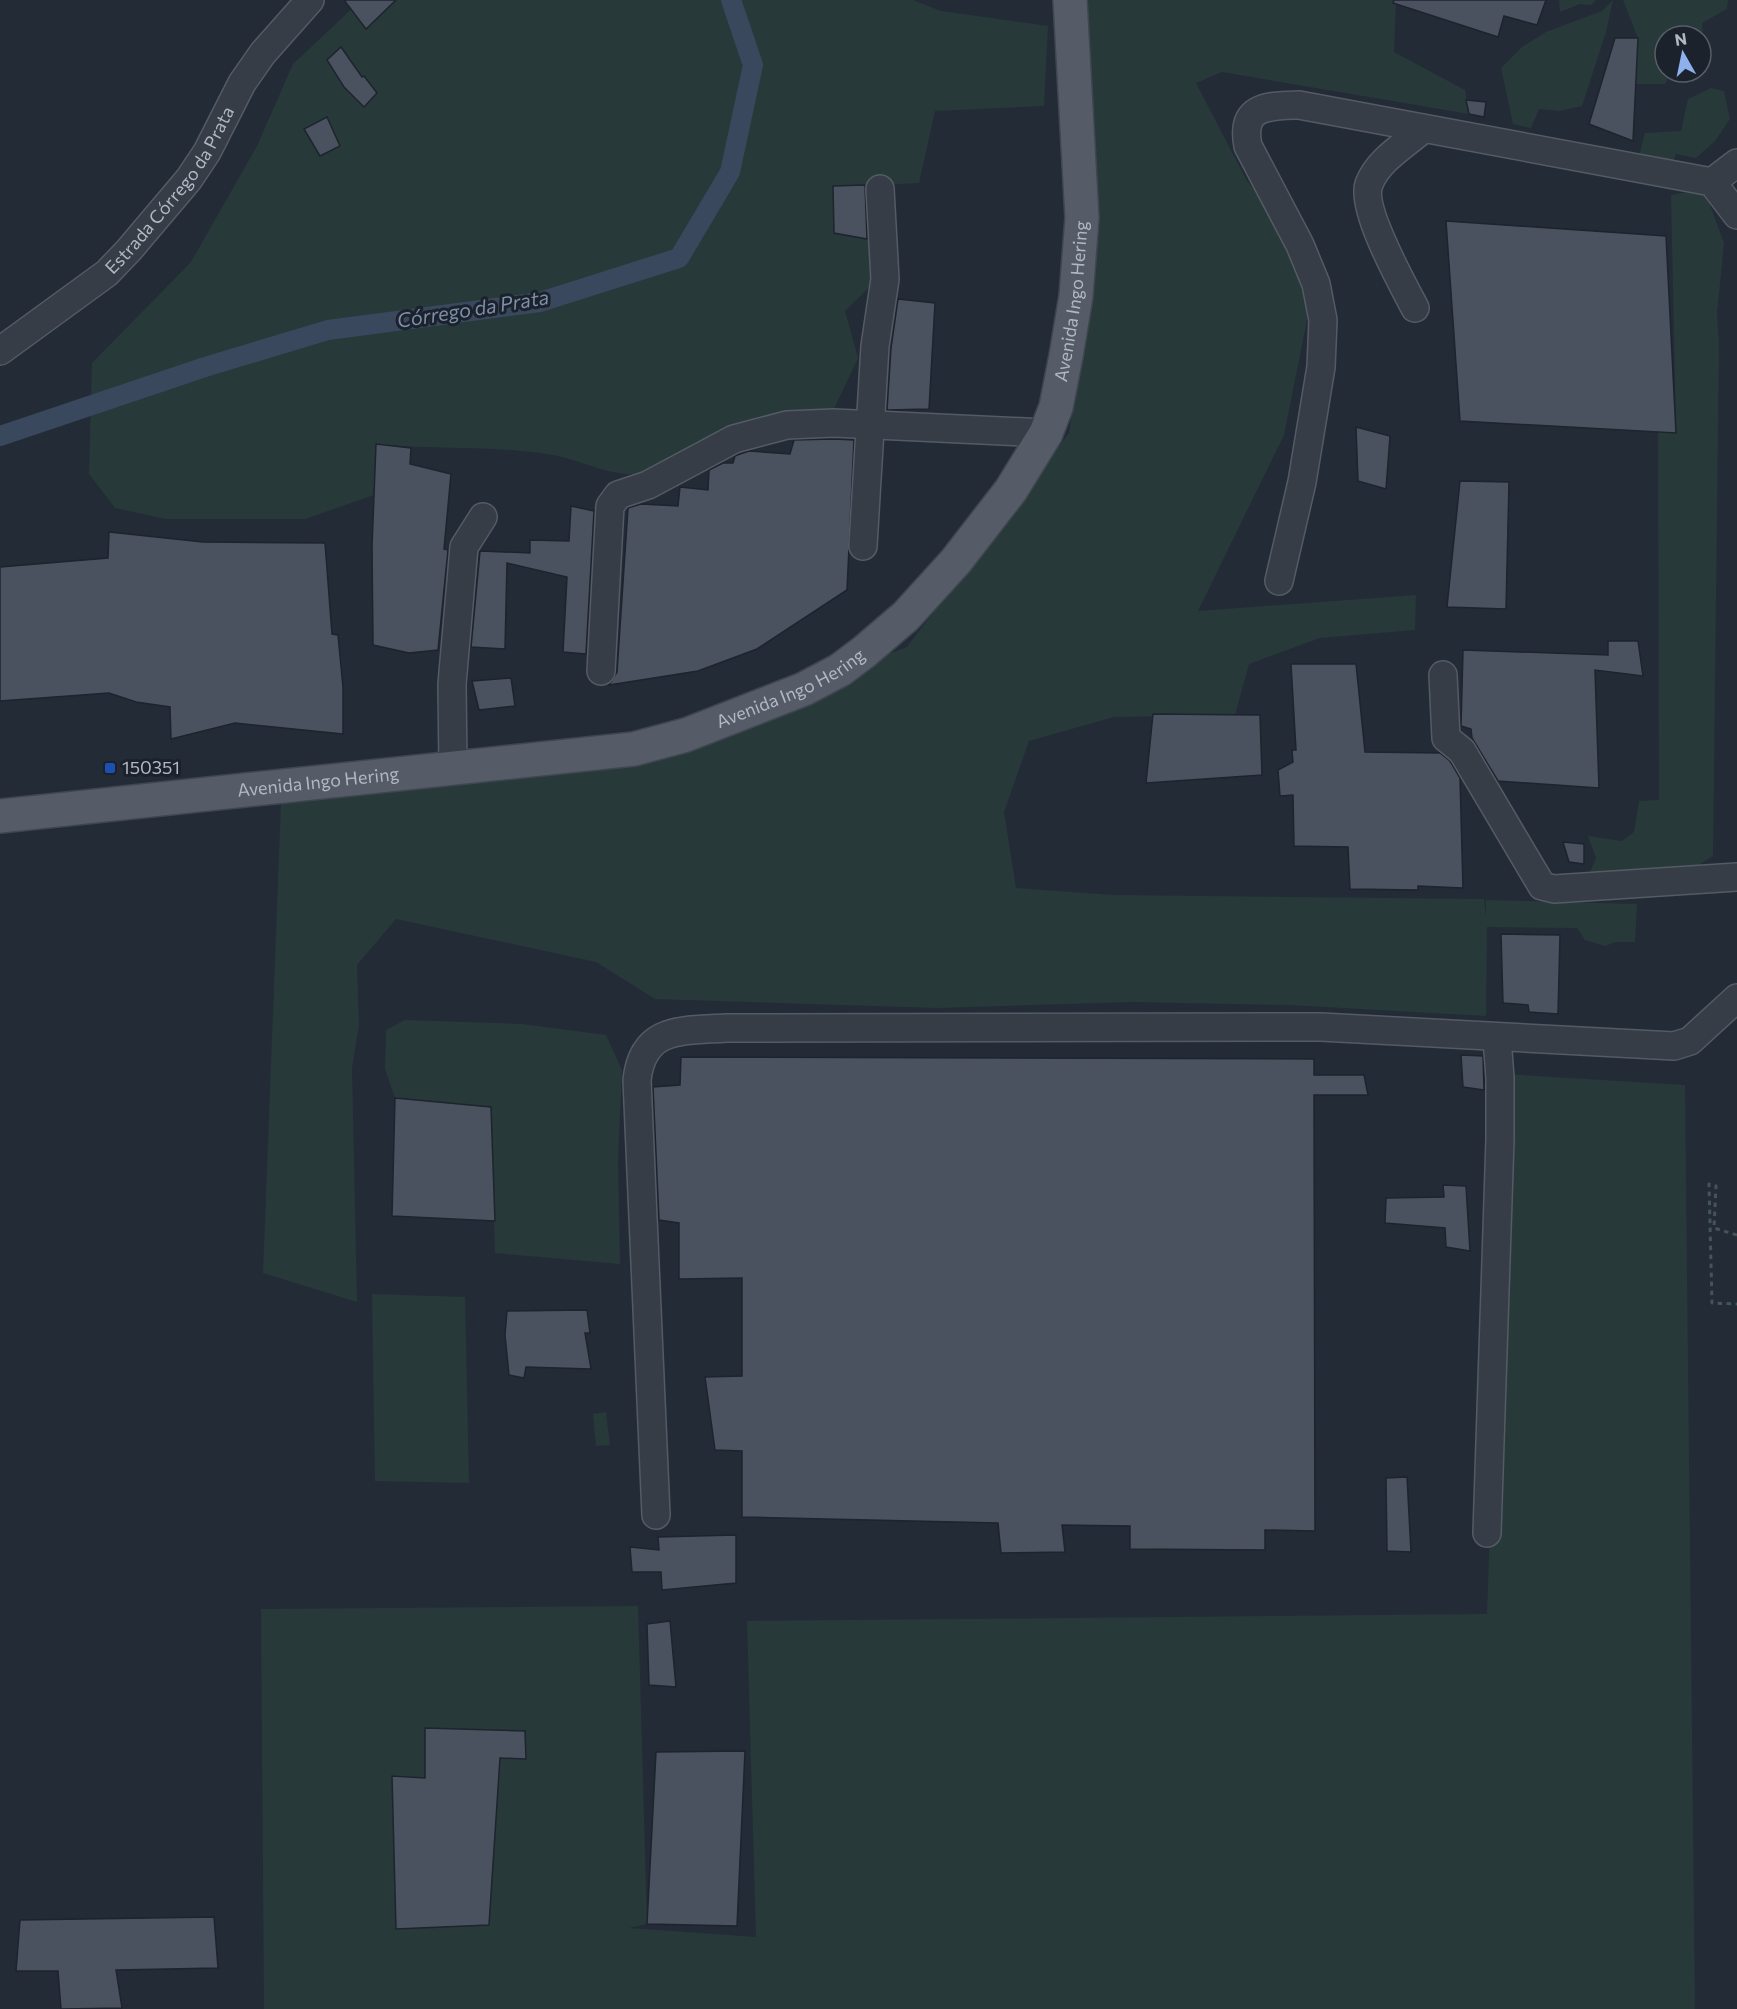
<svg xmlns="http://www.w3.org/2000/svg" width="1737" height="2009" font-family="Commissioner,sans-serif">
<style>
.green{fill:#28393a}
.lines{fill:none;stroke-linecap:round;stroke-linejoin:round}
.canal{stroke:#3a485e;stroke-width:20}
.building{fill:#4a5260;stroke:#1e242e;stroke-width:1.5}
.minor-casing{stroke:#545b65;stroke-width:30}
.major-casing{stroke:#404651;stroke-width:36}
.path{stroke:#455457;stroke-width:3;stroke-dasharray:4.5 4.5;stroke-linecap:butt}
.minor{stroke:#373d47;stroke-width:27}
.major{stroke:#555c67;stroke-width:33}
.transit-dot{fill:#1a4fb4;stroke:#1c222c;stroke-width:2}
.labels{text-anchor:middle;stroke-width:6;stroke-linejoin:round;paint-order:stroke}
.street-label{font-size:18px;fill:#b1b8c4;stroke:#1c222c}
.poi-label{font-size:18px;fill:#b1b8c4;stroke:#1c222c;text-anchor:start}
.water-label{font-size:20px;font-style:italic;fill:#7c8ea9;stroke:#1c222c}
</style>
<rect width="100%" height="100%" fill="#232b37"/>
<g class="green">
<path d="M361 0H913L941 11 1048 26 1044 106 935 111 919 183 833 187 834 232 877 241 882 275 845 311 858 358 834 409C790 415 747 424 706 439 687 445 653 473 637 474 608 476 581 460 553 455 495 445 435 450 376 444L374 495 305 519H166L115 508 89 474 92 363 191 262 257 146 293 64Z"/>
<polygon points="1086,0 1396,0 1394,52 1465,90 1469,114 1222,72 1196,83 1247,181 1286,225 1312,295 1284,435 1198,611 1416,595 1415,630 1320,638 1249,664 1235,715 1114,717 1029,741 1004,812 1016,888 1114,895 1484,899 1486,917 1486,900 1637,904 1635,942 1616,942 1605,946 1585,940 1577,928 1487,927 1486,1016 1288,1005 1131,1002 938,1008 655,999 596,962 396,919 357,965 359,1025 352,1068 357,1302 263,1273 281,803 586,769 907,647 1069,433 1100,222"/>
<polygon points="1559,0 1596,0 1591,5 1580,4 1560,12"/>
<polygon points="1613,0 1606,32 1582,106 1560,111 1539,109 1531,128 1513,124 1501,68 1522,47 1546,32 1602,11"/>
<polygon points="1623,0 1728,0 1727,9 1702,23 1706,73 1700,72 1701,36 1665,36 1665,72 1671,72 1665,84 1636,84 1638,38"/>
<polygon points="1711,88 1724,91 1730,119 1715,141 1696,158 1676,154 1673,163 1639,157 1645,133 1681,131 1688,99"/>
<polygon points="1704,189 1724,243 1717,314 1719,343 1713,856 1690,870 1587,879 1596,858 1588,836 1622,841 1634,832 1639,801 1659,800 1658,432 1676,432 1671,195"/>
<polygon points="405,1020 522,1024 606,1035 622,1070 618,1160 620,1264 495,1253 491,1108 395,1098 385,1069 386,1030"/>
<polygon points="1505,1074 1685,1085 1695,2009 264,2009 261,1609 638,1606 647,1924 629,1928 756,1937 747,1621 1487,1614"/>
<polygon points="372,1294 465,1297 469,1483 375,1481"/>
<polygon points="606,1412 610,1445 596,1446 593,1414"/>
</g>
<g class="lines">
<polyline class="canal" points="0,436 205,367 328,330 540,302 679,258 730,172 753,65 731,0"/>
</g>
<g class="building">
<polygon points="344,0 396,0 366,29"/>
<polygon points="1394,0 1546,0 1537,25 1504,16 1498,37 1393,3"/>
<polygon points="1615,38 1638,38 1633,141 1589,124"/>
<polygon points="341,47 362,77 364,76 377,93 364,107 344,87 327,60"/>
<polygon points="1466,100 1486,102 1484,117 1469,114"/>
<polygon points="327,117 340,146 320,156 304,129"/>
<polygon points="865,185 867,239 834,233 833,186"/>
<polygon points="1446,221 1666,236 1676,433 1460,421"/>
<polygon points="898,299 935,303 929,409 887,410 891,348"/>
<polygon points="1356,427 1390,436 1386,489 1358,481"/>
<polygon points="834,439 854,440 847,590 757,649 698,671 609,685 617,672 628,508 641,504 678,506 680,487 708,490 709,470 723,463 733,463 735,456 740,454 749,451 790,454 794,440"/>
<polygon points="376,444 411,448 410,464 451,474 444,549 448,550 438,650 409,653 373,645 372,546"/>
<polygon points="1460,481 1509,482 1506,609 1447,607"/>
<polygon points="571,506 594,511 586,654 563,652 567,577 507,563 505,649 471,647 480,551 530,553 530,540 569,541"/>
<polygon points="109,532 203,542 325,543 332,634 338,635 343,687 343,734 235,723 171,739 170,707 136,702 109,693 0,701 0,567 108,558"/>
<polygon points="1608,641 1638,641 1643,676 1595,670 1599,788 1498,781 1472,738 1471,729 1461,726 1463,650 1608,655"/>
<polygon points="1291,664 1356,664 1365,752 1440,753 1450,761 1460,778 1463,888 1418,886 1418,890 1350,889 1348,847 1294,846 1293,795 1280,796 1278,770 1293,762 1292,750 1296,750"/>
<polygon points="511,678 515,706 479,710 472,681"/>
<polygon points="1153,714 1260,715 1262,775 1146,783"/>
<polygon points="1563,842 1584,844 1584,864 1569,862"/>
<polygon points="1501,934 1560,935 1558,1014 1529,1012 1528,1005 1503,1003"/>
<polygon points="1461,1055 1483,1056 1484,1090 1463,1087"/>
<polygon points="681,1057 1314,1059 1314,1075 1364,1075 1368,1095 1314,1095 1315,1531 1265,1530 1265,1550 1130,1549 1130,1526 1062,1525 1065,1552 1001,1553 998,1523 742,1517 742,1451 715,1450 705,1377 742,1376 742,1278 679,1279 679,1223 659,1220 653,1087 680,1085"/>
<polygon points="395,1098 491,1107 495,1221 392,1216"/>
<polygon points="1443,1185 1466,1186 1470,1251 1446,1247 1445,1228 1385,1223 1386,1198 1444,1197"/>
<polygon points="587,1310 590,1333 585,1333 591,1369 526,1367 524,1378 509,1375 505,1335 507,1311"/>
<polygon points="1407,1477 1411,1552 1387,1551 1386,1478"/>
<polygon points="736,1535 736,1583 662,1590 661,1572 632,1572 630,1547 659,1550 658,1537"/>
<polygon points="670,1621 676,1687 649,1685 647,1624"/>
<polygon points="425,1728 525,1731 526,1759 500,1758 489,1925 396,1929 392,1776 425,1778"/>
<polygon points="745,1751 737,1926 647,1924 656,1752"/>
<polygon points="214,1917 218,1968 116,1970 122,2008 61,2009 58,1971 16,1971 20,1920"/>
</g>
<g class="lines">
<g class="minor-casing">
<g id="minor">
<polyline points="1712,182 1737,163"/>
<path d="M1415 308C1403 285 1360 208 1369 184 1378 160 1405 145 1423 129"/>
<path id="s1" d="M0 351 107 273 129 250 189 179 207 152 242 83 263 53 310 0"/>
<polyline points="863,546 875,346 885,279 880,189"/>
<path d="M1279 581 1302 482 1321 367 1323 320 1316 284 1300 245 1248 146C1240 105 1268 106 1299 105L1712 182 1737 215"/>
<polyline points="601,671 610,506 618,495 648,485 734,439 787,425 834,423 1046,433"/>
<polyline points="1443,675 1446,738 1462,751 1542,886 1554,889 1737,877"/>
<polyline points="453,768 452,684 464,547 483,517"/>
<path d="M656 1515 637 1080C643 1026 682 1031 726 1028L1321 1027 1674 1046 1690 1041 1737 998"/>
<polyline points="1487,1533 1500,1139 1500,1078 1497,1038"/>
</g>
</g>
<g class="major-casing">
<g id="major">
<path id="s2" d="M0 816 634 749 686 735 804 689 840 670 864 652 906 616 956 561 1011 490 1046 433 1056 407 1066 356 1076 296 1082 218 1070 0"/>
</g>
</g>
<polyline class="path" points="1737,1235 1714,1228 1716,1186 1709,1184 1712,1303 1737,1304"/>
<use href="#minor" class="minor"/>
<use href="#major" class="major"/>
</g>
<rect class="transit-dot" x="104" y="762" width="12" height="12" rx="3"/>
<g class="labels">
<g class="street-label">
<text dy="6" stroke="none"><textPath href="#s1" startOffset="237">Estrada Córrego da Prata</textPath></text>
<text dy="6" stroke="none"><textPath href="#s2" startOffset="1310">Avenida Ingo Hering</textPath></text>
<text dy="6" stroke="none"><textPath href="#s2" startOffset="806">Avenida Ingo Hering</textPath></text>
<text dy="6" stroke="none"><textPath href="#s2" startOffset="320">Avenida Ingo Hering</textPath></text>
</g>
<g class="poi-label">
<text x="122" y="774">150351</text>
</g>
<g class="water-label">
<text transform="translate(473 309) rotate(-9)" y="7">Córrego da Prata</text>
</g>
</g>
<g transform="translate(1683 54) rotate(351)"><circle r="28" fill="#1c222c" stroke="#585e69" stroke-width="1.5"/>
<path d="M0-4.5L10 22L0 15L-10 22Z" fill="#8eb0ed"/>
<text y="-9" font-size="16" font-weight="bold" text-anchor="middle" fill="#b1b8c4">N</text>
</g>
</svg>
